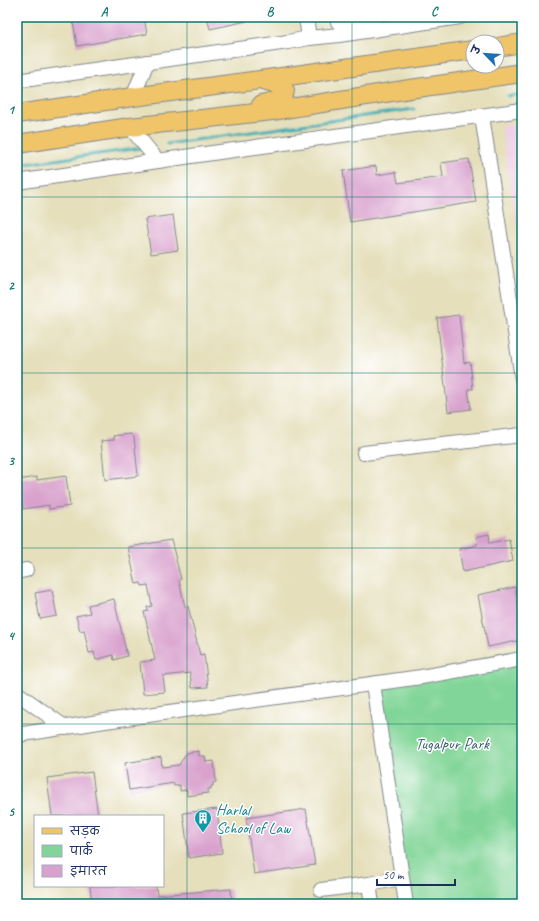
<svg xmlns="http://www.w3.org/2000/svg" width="539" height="921" font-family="Caveat,'Playpen Sans Deva',sans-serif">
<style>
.built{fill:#eed0e7}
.green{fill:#82d598;stroke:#4e827b}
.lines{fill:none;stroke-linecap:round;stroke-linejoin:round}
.stream{stroke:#3aacb4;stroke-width:3}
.building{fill:#d9a2ce}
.minor-casing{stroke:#80878c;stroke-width:16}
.major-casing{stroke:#80878c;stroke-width:20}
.minor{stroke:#fff;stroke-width:14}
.major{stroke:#f0c469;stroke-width:18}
.grid{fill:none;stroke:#0f766e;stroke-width:1;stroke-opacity:0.55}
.labels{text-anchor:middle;stroke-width:3;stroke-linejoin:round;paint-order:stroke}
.park-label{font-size:16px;fill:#3a616f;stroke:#fff}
.culture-label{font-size:16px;fill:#0d838f;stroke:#fff;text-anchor:start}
.neatline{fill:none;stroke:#0f766e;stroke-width:1.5}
.grid-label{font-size:13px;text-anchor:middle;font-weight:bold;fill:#0f766e}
</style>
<rect width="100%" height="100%" fill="#fff"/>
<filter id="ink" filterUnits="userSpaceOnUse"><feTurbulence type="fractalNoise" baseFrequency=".025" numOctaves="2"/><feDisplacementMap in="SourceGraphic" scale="8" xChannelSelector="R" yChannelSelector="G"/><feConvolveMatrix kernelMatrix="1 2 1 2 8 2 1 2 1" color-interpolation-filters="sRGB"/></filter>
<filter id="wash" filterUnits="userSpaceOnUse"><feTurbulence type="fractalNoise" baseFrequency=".012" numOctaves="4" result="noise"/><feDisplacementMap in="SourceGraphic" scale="16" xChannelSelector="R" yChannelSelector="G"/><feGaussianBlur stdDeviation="0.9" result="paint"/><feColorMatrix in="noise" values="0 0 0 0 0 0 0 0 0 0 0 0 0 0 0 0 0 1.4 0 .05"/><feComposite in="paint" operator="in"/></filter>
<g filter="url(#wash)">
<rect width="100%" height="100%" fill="#e5dfbb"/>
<polygon class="built" points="522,124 522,260 501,126"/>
<polygon class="green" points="522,659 522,904 406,904 373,684"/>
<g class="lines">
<g class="stream">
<polyline points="508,96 522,94"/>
<polyline points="167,144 414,109"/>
<polyline points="17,165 142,148"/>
</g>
</g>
<g id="blocks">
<g class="building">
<polygon points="77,17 144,17 147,34 77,46 73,21 78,20"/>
<polygon points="207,17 246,17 247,21 210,29"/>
<polygon points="469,159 476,202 350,222 343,171 376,166 377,175 396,172 398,183 443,177 441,163"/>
<polygon points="173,215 178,250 151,254 145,219"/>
<polygon points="459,315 464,363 470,362 473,389 468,389 471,409 448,412 437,318"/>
<polygon points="131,434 134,437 138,476 105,480 101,441 114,440 113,436"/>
<polygon points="66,476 70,506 49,509 49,505 23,509 18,480 37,477 37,480"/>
<polygon points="489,534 490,543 509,539 513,561 463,572 459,549 477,545 476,537"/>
<polygon points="171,540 181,579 179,580 185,607 188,606 200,655 204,654 208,687 192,688 190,673 163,676 165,692 143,694 140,662 155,660 144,612 148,611 147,607 152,606 148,585 142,586 141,583 136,584 128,547"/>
<polygon points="515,587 522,623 522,640 488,647 478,595"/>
<polygon points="52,590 57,616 40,619 35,593"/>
<polygon points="114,599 127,656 114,660 113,655 96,660 94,652 89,653 84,630 80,631 76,616 90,613 88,605"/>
<polygon points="199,751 199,756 205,756 206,762 214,761 216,782 213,783 213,786 211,786 211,789 208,789 208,793 187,796 187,790 180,791 180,785 174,786 174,783 129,790 125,763 161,757 162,767 179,765 186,753"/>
<polygon points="92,772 98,816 52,816 47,778"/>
<polygon points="217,809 222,853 189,858 183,813"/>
<polygon points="306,809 315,865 254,874 246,818"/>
<polygon points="90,886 156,886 157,895 231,889 232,904 92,904"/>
</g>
</g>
</g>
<g filter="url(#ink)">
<use href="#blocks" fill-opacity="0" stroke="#80878c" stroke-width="1"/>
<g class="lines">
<g class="minor-casing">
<g id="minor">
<polyline points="306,17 309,38"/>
<polyline points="337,17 338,22 376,17"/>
<polyline points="17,81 288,42 309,38 339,35 460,17"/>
<polyline points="133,97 147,62"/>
<polyline points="482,116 522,378"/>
<polyline points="130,127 158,161"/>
<polyline points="17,182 198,155 522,110"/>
<polyline points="364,453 522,435"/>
<polyline points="17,572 26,570"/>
<polyline points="373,684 406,904"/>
<polyline points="17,693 66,728"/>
<polyline points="17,735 105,721 421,677 522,659"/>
<polyline points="369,884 372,904"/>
<polyline points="321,890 369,884 402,878"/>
</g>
</g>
<g class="major-casing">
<g id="major">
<polyline points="497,47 522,43"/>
<path d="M261 105C270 103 283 103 285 91L282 86 263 81"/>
<polyline points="17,114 133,97 260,80 473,50"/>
<polyline points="17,144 130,127 272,111 410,89 522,73"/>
</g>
</g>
<use href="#minor" class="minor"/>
<use href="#major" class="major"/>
</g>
</g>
<path class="grid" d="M187 17V904M352 17V904M17 197H522M17 373H522M17 548H522M17 724H522"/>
<defs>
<g id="building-pin" transform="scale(0.9)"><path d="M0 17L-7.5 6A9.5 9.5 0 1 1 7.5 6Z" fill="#0f9aa8" stroke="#fff"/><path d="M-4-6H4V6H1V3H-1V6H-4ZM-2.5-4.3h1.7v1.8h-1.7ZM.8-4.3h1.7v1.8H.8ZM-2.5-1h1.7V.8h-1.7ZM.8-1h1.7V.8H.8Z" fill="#fff"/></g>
</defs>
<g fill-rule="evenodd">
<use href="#building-pin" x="203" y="818"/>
</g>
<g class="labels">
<g class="park-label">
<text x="452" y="749">Tugalpur Park</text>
</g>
<g class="culture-label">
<text x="216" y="815">Harlal<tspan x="216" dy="18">School of Law</tspan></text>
</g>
</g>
<rect width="539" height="921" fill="none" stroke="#fff" stroke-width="44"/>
<rect x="34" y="815" width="130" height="72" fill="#ffffff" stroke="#a4acbf"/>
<rect x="42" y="828" width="20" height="6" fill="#f0c469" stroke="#a4acbf"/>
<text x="70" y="835" font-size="12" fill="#1b2f5e">सड़क</text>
<rect x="42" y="845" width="20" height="12" fill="#82d598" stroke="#a4acbf"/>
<text x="70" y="855" font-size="12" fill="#1b2f5e">पार्क</text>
<rect x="42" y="865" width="20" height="12" fill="#d9a2ce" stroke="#a4acbf"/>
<text x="70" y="875" font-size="12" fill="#1b2f5e">इमारत</text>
<g transform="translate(485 54) rotate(295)"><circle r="19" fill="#ffffff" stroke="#a4acbf"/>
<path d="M0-3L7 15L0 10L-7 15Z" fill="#1f6fb2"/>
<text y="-6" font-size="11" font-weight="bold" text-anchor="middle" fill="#1b2f5e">उ</text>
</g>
<path d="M377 879v6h78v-6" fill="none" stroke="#1b2f5e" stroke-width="2"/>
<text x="383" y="879" font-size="12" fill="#1b2f5e" stroke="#ffffff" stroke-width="3" paint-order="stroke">50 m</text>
<rect x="22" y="22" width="495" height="877" class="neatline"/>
<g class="grid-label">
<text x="104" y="16">A</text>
<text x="270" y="16">B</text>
<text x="434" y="16">C</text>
<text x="11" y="114">1</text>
<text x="11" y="290">2</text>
<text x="11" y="465">3</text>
<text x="11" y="640">4</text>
<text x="11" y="816">5</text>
</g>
</svg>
